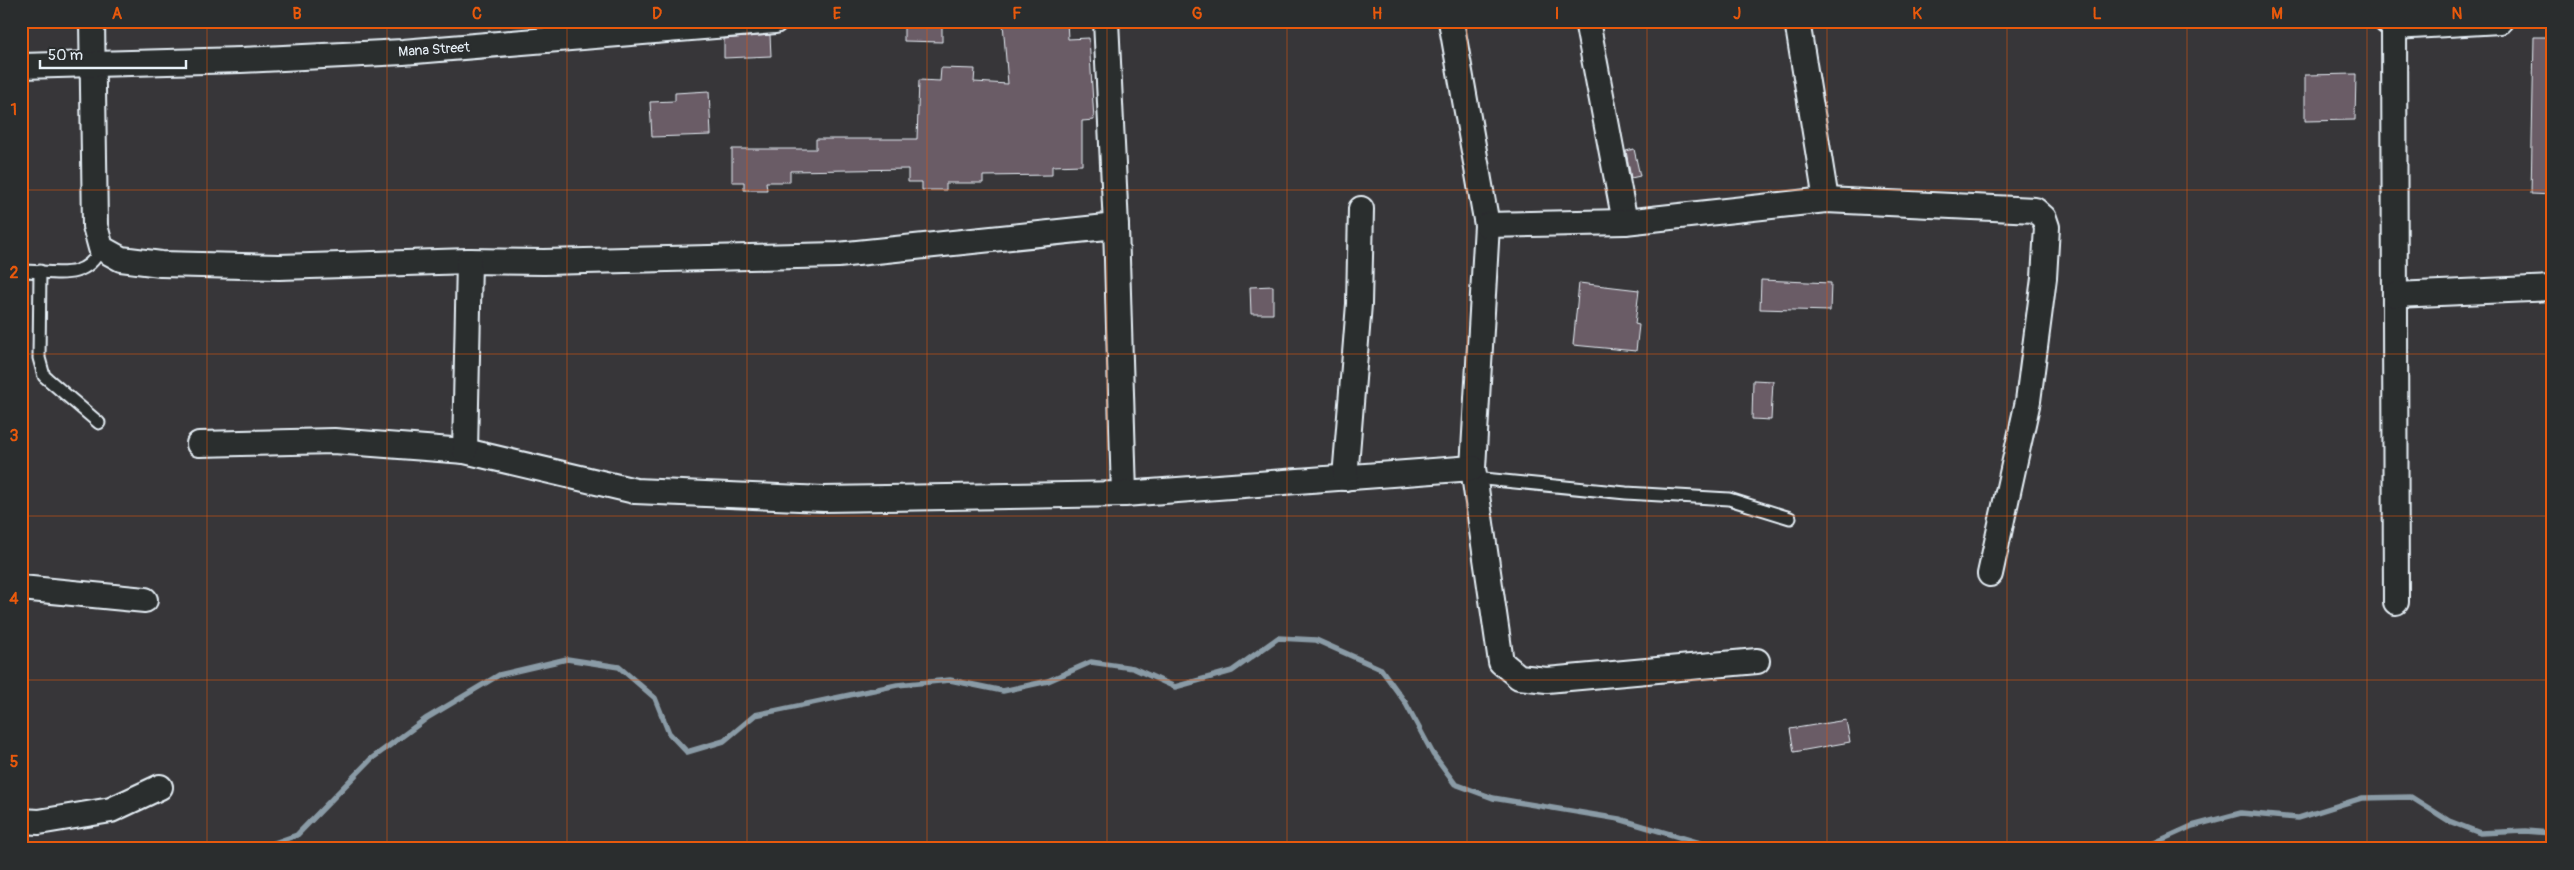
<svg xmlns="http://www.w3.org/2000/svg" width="2574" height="870" font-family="Pangolin,sans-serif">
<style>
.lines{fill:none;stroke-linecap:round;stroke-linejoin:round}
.stream{stroke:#8a9ba6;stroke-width:5.5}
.building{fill:#6b5b66;stroke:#e8f1f8}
.lane-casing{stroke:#e8f1f8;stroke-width:15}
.street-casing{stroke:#e8f1f8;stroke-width:28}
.lane{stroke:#2a2d2e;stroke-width:11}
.street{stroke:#2a2d2e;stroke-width:24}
.grid{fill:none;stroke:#e8590c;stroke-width:1;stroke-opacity:0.55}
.labels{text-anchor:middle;stroke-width:4;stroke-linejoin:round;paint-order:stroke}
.street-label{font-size:14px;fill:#e8f1f8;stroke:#2a2d2e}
.neatline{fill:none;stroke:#e8590c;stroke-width:2}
.grid-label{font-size:16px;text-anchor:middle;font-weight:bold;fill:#e8590c}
</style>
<rect width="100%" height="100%" fill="#373639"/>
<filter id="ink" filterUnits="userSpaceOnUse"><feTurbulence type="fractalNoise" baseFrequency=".02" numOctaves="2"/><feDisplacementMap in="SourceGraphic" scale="10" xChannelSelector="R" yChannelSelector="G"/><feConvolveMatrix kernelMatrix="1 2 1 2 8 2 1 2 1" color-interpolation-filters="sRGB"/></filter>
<g filter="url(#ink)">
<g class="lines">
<g class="stream">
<polyline points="257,849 297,835 371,759 427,718 499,675 567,659 619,667 655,698 669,733 687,752 724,741 755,715 897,685 950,680 1003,691 1048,681 1091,662 1133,668 1175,687 1232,671 1278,638 1316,640 1381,669 1405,702 1433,754 1455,784 1493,798 1619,819 1720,849"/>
<polyline points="2141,849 2192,826 2241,813 2298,818 2362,798 2411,797 2449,821 2480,833 2525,831 2553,833"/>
</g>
</g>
<g class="building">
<polygon points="1067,21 1068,39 1089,38 1094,120 1082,121 1082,165 1052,166 1052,175 983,176 983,183 946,183 946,190 922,190 922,182 908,182 908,169 790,171 790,182 766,182 767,190 744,190 744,182 732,182 732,149 816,149 816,139 917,139 919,80 940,81 941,68 975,69 974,82 1008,84 1003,23"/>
<polygon points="904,26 942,26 942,42 904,41"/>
<polygon points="770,35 771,56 724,58 724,39"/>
<polygon points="2534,37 2553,37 2553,195 2531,194"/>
<polygon points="2356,74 2355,120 2305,121 2305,75"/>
<polygon points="709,91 711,135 652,137 650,102 675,101 675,93"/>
<polygon points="1634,149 1640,176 1631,178 1626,151"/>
<polygon points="1761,280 1831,283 1830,311 1760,309"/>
<polygon points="1579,283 1639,290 1635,324 1639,325 1636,351 1573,345"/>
<polygon points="1273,286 1273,314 1251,314 1250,287"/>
<polygon points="1753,380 1773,381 1771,420 1752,419"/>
<polygon points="1846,720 1850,742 1794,752 1790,729"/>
</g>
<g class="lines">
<g class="lane-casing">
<g id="lane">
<path d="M21 271C54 271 85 283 101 248"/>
<polyline points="40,271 39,358 44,376 99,423"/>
<polyline points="1474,478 1626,493 1729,499 1790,518"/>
</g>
</g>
<g class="street-casing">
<g id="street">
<polyline points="92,21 95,226 101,248 121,259 161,264 279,267 469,261 544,262 838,255 1116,226"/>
<polyline points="1106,21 1116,226 1124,494"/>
<polyline points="1451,21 1487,225 1473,468 1501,662 1519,677 1547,680 1757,661"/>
<polyline points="1587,21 1625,222"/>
<polyline points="1797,21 1826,200"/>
<polyline points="2386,21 2394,27 2500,21"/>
<polyline points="2394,27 2396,602"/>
<polyline points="21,66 241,60 403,52 775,21"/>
<polyline points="1487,225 1625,222 1826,200 2035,210 2044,218 2047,227 2044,278 2028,401 1990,574"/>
<polyline points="2395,295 2553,288"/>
<polyline points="199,444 334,441 465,451 635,491 824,499 1124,494 1473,468"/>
<polyline points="465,451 469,261"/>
<polyline points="1345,478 1359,304 1361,209"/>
<polyline points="21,588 145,600"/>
<polyline points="21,821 39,822 111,810 160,787"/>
</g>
</g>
<use href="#lane" class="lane"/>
<use href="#street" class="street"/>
</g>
</g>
<path class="grid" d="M207 21V849M387 21V849M567 21V849M747 21V849M927 21V849M1107 21V849M1287 21V849M1467 21V849M1647 21V849M1827 21V849M2007 21V849M2187 21V849M2367 21V849M21 190H2553M21 354H2553M21 516H2553M21 680H2553"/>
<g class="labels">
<g class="street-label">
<text transform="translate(434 49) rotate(-4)" y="5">Mana Street</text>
</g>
</g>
<rect width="2574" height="870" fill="none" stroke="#2a2d2e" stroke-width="55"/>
<path d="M40 60v8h146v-8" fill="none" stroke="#e8f1f8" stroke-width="2.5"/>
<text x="48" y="60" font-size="15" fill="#e8f1f8" stroke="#2a2d2e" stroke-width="4" paint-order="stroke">50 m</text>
<rect x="28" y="28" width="2518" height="814" class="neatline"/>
<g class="grid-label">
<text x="117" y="19">A</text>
<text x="297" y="19">B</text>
<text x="477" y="19">C</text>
<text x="657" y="19">D</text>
<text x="837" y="19">E</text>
<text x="1017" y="19">F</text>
<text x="1197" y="19">G</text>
<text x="1377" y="19">H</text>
<text x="1557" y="19">I</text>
<text x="1737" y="19">J</text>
<text x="1917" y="19">K</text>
<text x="2097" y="19">L</text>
<text x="2277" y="19">M</text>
<text x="2457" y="19">N</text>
<text x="14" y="115">1</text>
<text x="14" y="278">2</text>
<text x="14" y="441">3</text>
<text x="14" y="604">4</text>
<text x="14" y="767">5</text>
</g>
</svg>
